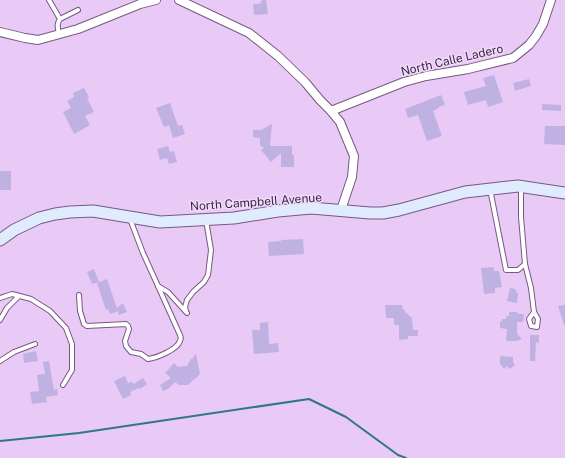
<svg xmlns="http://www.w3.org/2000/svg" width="565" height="458" font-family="'Public Sans',sans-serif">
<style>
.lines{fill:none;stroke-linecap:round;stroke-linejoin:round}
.stream{stroke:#2f787e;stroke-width:2}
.building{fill:#bfb2e3}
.lane-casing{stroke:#765980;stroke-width:6}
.street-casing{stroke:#765980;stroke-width:10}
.secondary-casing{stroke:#765980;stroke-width:13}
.lane{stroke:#fff;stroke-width:4}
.street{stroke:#fff;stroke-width:8}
.secondary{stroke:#e0ecfe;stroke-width:11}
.labels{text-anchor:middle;stroke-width:3;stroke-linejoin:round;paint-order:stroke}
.street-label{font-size:12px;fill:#3a2d3e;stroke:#f3d9fd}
</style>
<rect width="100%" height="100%" fill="#e9c9f6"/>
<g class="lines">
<polyline class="stream" points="0,441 79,433 309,399 346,417 398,455 406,458"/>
</g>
<g class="building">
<polygon points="262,0 266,0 268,14 254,15 253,4 260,4"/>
<polygon points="494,75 503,102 488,107 486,100 468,105 464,92 486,86 483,78"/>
<polygon points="529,79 531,86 515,91 513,83"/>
<polygon points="84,88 89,97 87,98 94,112 85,116 90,125 74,134 63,112 71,108 67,101 74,97 73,93"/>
<polygon points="441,95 445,105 438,107 439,108 433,111 442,136 427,141 418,115 408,118 405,109"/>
<polygon points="170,103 178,126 182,125 185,134 173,138 169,125 164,127 156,108"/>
<polygon points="542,104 561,105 561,111 542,110"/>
<polygon points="272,124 270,146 292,146 292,155 294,155 294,167 281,167 281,153 271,162 261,150 264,148 260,145 260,138 253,137 253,130 261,130"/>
<polygon points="545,126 565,126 565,145 544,144"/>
<polygon points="168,146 170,152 174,151 177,162 169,164 167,158 160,160 157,149"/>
<rect x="0" y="171" width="11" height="19"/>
<polygon points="303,239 304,254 269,256 268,242 281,241 281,240"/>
<polygon points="494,267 494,271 499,271 502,287 495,288 495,293 484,294 481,268"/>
<polygon points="94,269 99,282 92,284 87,272"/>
<polygon points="107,279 117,308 123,303 127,312 119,315 118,311 110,314 108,309 106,310 97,283"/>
<polygon points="510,288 515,289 518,294 517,303 507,301"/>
<polygon points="385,305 403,305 402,308 405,311 405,312 412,318 413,330 418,330 418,336 408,336 408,339 399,340 399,325 394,325 394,318 386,318"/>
<polygon points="565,305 565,325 564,325 558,306"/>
<polygon points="509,312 518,312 517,314 524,314 523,322 517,322 517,334 522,339 517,341 506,341 507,329 500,328 500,321 502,321 502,319 506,319 506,316 509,316"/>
<polygon points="268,322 269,344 278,343 279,352 254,354 252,330 260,330 260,323"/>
<polygon points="530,335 539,335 539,343 536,342 535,361 530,361"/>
<polygon points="36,351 38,361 24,363 23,354"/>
<polygon points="196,354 200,374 195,379 193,380 188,385 179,385 175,382 168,389 163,391 160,385 171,378 165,373 174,363 178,367 187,366 191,359 192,359"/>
<polygon points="500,356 513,357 513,362 515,365 510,369 507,366 504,369 500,364"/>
<polygon points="49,361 54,390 57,389 58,395 46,397 47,402 32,404 30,392 39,391 37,375 45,374 43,362"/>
<polygon points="125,376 128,383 132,382 134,384 143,378 147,384 140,389 139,388 130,392 131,395 123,399 114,381"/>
</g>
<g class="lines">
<g class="lane-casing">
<g id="lane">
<polyline points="49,0 60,19"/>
<path d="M59 34C58 29 56 24 60 19L78 10"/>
<polyline points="521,187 521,217 525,264 531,288 534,312 538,319 537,327 531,326 529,319 534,312"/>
<polyline points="490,189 506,270 518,270 525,264"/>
<polyline points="130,219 143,253 158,286 168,292 187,313"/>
<path d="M79 295 80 311 84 324 87 326 126 324 128 326 129 329 125 341 126 346 131 352 141 354 148 359C156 358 177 350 180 341 181 339 181 337 180 335L158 286"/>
<polyline points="0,298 12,294 31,299 50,311 66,328 72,344 72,370 63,385"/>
<polyline points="186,311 185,307 187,300 193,292 204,282 208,275 211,250 206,220"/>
<polyline points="0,320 7,308 19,296"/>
<polyline points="0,361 14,352 35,344"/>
</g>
</g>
<g class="street-casing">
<g id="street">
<polyline points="179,0 249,33 278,56 305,82 320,100 331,111 340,122 354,156 352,177 341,210"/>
<polyline points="0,32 25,38 38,40 78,29 140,4 156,0"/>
<polyline points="331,111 404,82 426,76 468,69 513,58 529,45 536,36 543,24 551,0"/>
</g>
</g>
<g class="secondary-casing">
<polyline id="secondary" points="0,240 14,230 39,218 55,214 70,212 93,211 160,222 234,218 278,211 311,208 370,213 383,213 399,210 465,192 518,186 565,193"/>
</g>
<use href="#lane" class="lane"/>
<use href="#street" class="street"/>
<use href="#secondary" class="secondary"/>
</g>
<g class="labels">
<g class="street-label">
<text transform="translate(452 60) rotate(-13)" y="4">North Calle Ladero</text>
<text transform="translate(256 202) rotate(-4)" y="4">North Campbell Avenue</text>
</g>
</g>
</svg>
